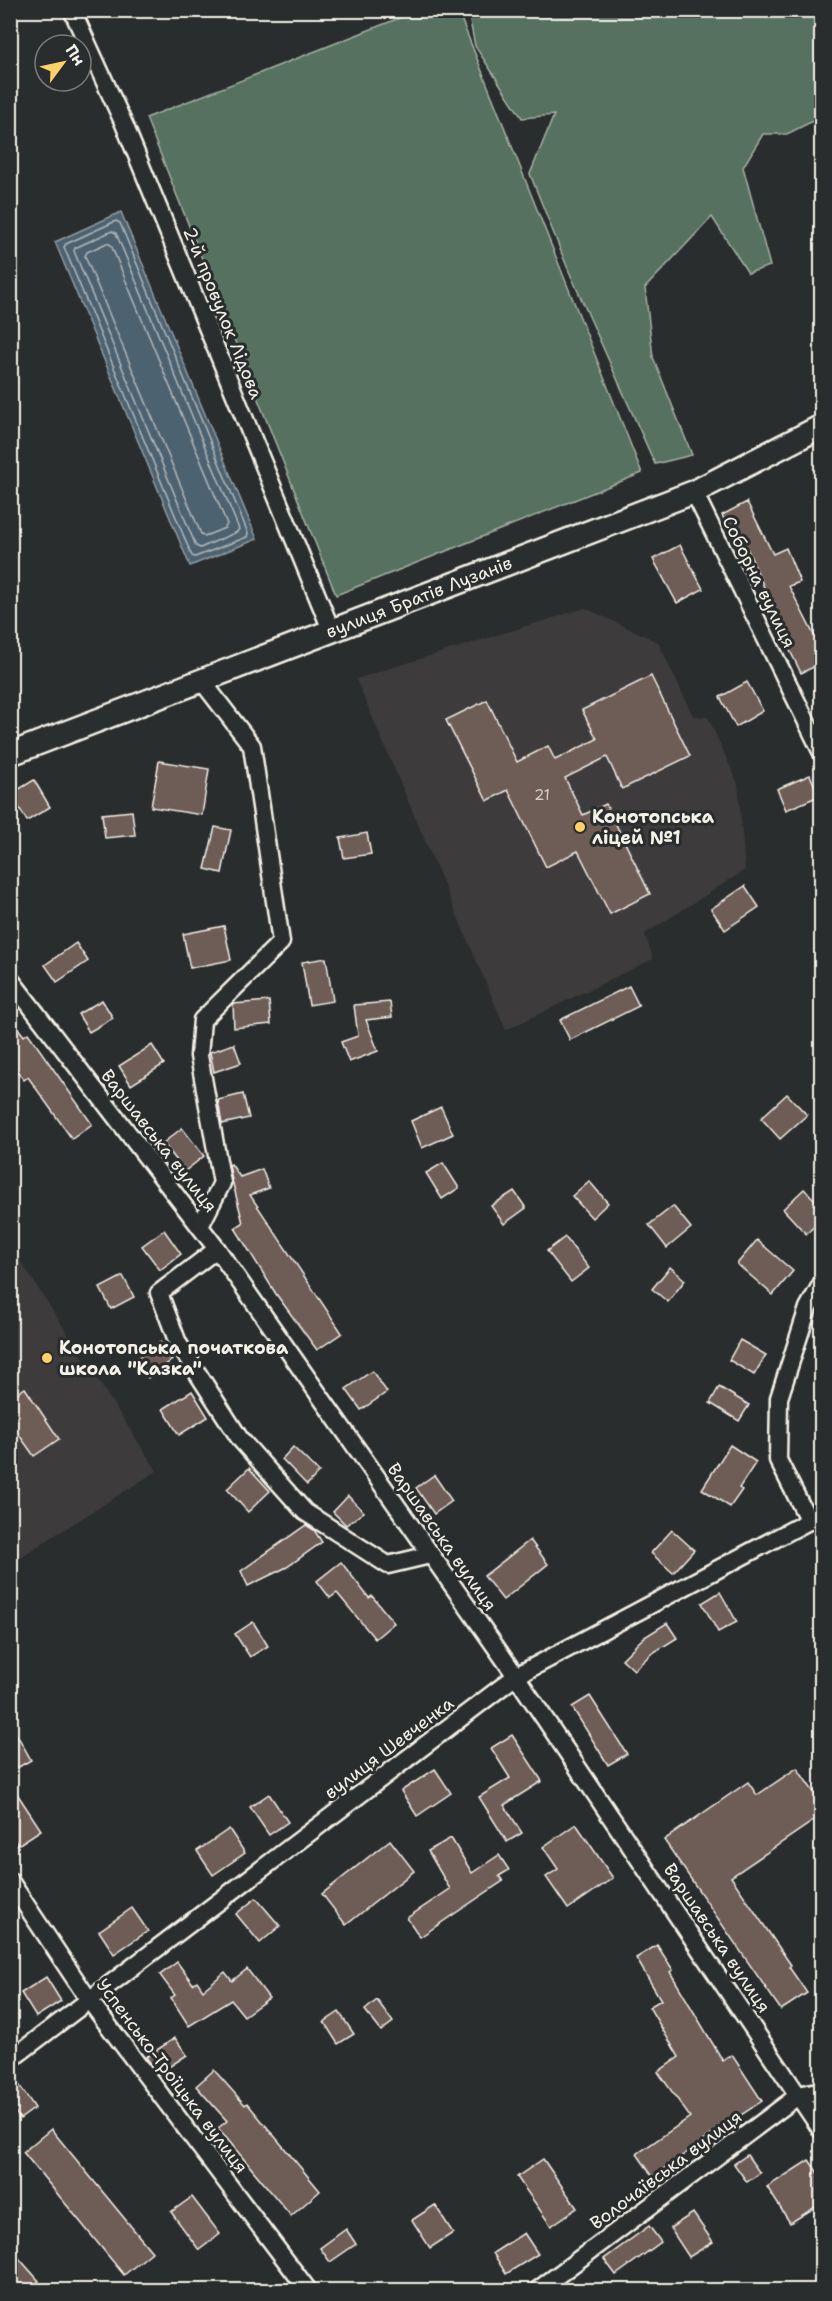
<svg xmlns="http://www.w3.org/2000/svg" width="832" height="2301" font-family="'Shantell Sans',sans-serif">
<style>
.built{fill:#3e3b3a}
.green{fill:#57715f;stroke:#a6b1a4;stroke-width:1.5}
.water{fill:#4e6271;stroke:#909ba1;stroke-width:1.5}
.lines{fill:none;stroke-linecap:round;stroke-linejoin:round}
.shore{stroke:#b2b8b8;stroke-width:1.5}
.building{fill:#6e5c57;stroke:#f4f1e8;stroke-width:1.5}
.street-casing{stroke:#f4f1e8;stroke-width:21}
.secondary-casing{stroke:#f4f1e8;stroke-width:27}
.street{stroke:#2a2d2e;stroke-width:16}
.secondary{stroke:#2a2d2e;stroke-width:22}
.poi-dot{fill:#ffd166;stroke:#2a2d2e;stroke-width:2}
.labels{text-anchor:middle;stroke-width:6;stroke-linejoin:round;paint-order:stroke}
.number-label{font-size:15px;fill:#d2ccc4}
.street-label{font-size:18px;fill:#f4f1e8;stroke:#2a2d2e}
.poi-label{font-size:18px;font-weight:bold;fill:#f4f1e8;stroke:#2a2d2e;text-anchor:start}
</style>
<rect width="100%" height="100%" fill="#2a2d2e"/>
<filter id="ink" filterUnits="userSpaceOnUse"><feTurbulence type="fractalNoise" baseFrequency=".0167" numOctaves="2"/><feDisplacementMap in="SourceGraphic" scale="12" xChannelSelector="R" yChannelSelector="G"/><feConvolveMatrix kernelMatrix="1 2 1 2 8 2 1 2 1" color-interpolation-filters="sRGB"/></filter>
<g filter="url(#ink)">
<g class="built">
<polygon points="585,608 658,642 693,716 708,717 738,784 745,870 645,934 653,959 506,1030 356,679"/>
<polygon points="10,1245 157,1471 11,1563 10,1563"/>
</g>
<g class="green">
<polygon points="417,11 458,11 642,473 336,595 146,118"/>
<polygon points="468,11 814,11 819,54 821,56 821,117 787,134 763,134 743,167 770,266 748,273 712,217 645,288 653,357 692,455 655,464 568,269 530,174 554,115 522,118 475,46"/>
</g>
<polygon class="water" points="121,212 257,539 190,566 55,242"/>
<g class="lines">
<g class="shore">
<polygon points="116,221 120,223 248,533 247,537 195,557 192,556 64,247 66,244"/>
<polygon points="112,231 116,233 239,529 237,532 200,548 196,546 74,251 75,248"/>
<polygon points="107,243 111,245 227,524 225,528 205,536 201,534 85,256 87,252"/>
</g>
</g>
<g class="building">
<polygon points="747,502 773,554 786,548 800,582 789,586 822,651 822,663 801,673 773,616 776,615 743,539 736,543 722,515"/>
<polygon points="680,545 703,589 677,603 653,559"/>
<polygon points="651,676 690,756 622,789 607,757 565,778 583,815 606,804 650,894 610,914 578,851 546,867 508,790 487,801 446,720 487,700 517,762 548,746 555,760 597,739 582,710"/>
<polygon points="747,682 763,711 736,727 720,697"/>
<polygon points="159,761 209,769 202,815 151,807"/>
<polygon points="810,775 819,796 786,810 777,789"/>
<polygon points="34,780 50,807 27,821 11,794"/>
<polygon points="132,811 135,835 105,838 102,814"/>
<polygon points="215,827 231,830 222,873 205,869"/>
<polygon points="367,833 371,854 344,858 340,838"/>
<polygon points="745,886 759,907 725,930 711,909"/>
<polygon points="224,926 231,960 190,968 183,934"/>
<polygon points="76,943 88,961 57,982 45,965"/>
<polygon points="326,958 333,1001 309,1005 302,962"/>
<polygon points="629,986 639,1006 570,1040 560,1020"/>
<polygon points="102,1000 113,1018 89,1032 78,1014"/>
<polygon points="269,1001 271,1024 234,1028 233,1004"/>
<polygon points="390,1002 392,1017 366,1020 378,1051 349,1062 341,1042 358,1036 354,1005"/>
<polygon points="10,1018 24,1036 28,1033 92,1124 72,1139 28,1077 24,1080 10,1062"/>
<polygon points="234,1044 241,1063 214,1072 210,1052"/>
<polygon points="152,1045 164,1064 131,1085 119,1066"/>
<polygon points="243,1094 249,1118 222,1124 218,1100"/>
<polygon points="787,1094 807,1115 780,1139 761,1118"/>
<polygon points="441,1107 453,1134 422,1148 411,1121"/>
<polygon points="182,1128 204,1156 185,1171 163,1143"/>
<polygon points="443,1163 459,1188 442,1199 426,1173"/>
<polygon points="231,1164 240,1177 262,1169 269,1188 250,1195 342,1333 317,1350 276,1294 235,1228 243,1223 231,1176 229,1165"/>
<polygon points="589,1181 608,1203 592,1218 572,1196"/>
<polygon points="804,1189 822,1207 822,1219 806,1234 783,1209"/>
<polygon points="514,1191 526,1208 504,1224 491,1206"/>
<polygon points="673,1206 691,1228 667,1248 649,1225"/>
<polygon points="164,1230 181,1254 160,1270 142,1246"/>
<polygon points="565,1237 589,1268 571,1282 547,1251"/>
<polygon points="757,1240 793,1271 773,1295 737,1264"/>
<polygon points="670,1267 685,1280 668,1302 652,1289"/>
<polygon points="123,1276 134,1297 111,1309 100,1288"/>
<polygon points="740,1340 766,1355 754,1375 729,1360"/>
<polygon points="160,1342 172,1360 148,1378 135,1360"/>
<polygon points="372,1371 387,1392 361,1410 346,1389"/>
<polygon points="719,1387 749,1405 739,1421 710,1403"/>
<polygon points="25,1388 59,1439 34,1456 10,1422 10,1398"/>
<polygon points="192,1391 208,1417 179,1435 163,1409"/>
<polygon points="730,1445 756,1462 739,1488 742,1490 730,1507 702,1489"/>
<polygon points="293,1447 319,1472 307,1485 282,1459"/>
<polygon points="249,1468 270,1491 248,1512 227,1489"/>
<polygon points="434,1475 452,1501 434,1514 416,1488"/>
<polygon points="348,1496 364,1512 346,1525 333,1512"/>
<polygon points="306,1525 314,1530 322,1542 287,1567 248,1586 241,1571"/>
<polygon points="672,1530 694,1550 673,1573 651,1553"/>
<polygon points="530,1540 548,1564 503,1600 484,1576"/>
<polygon points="341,1562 369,1598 372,1596 394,1623 375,1639 337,1593 330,1598 317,1581"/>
<polygon points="720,1592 737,1622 718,1632 702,1603"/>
<polygon points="253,1622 268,1646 250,1657 235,1634"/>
<polygon points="667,1623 677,1638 651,1654 634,1670 622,1659 643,1638"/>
<polygon points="590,1696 627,1754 608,1765 572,1707"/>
<polygon points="10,1722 31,1760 10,1772"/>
<polygon points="512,1735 542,1781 504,1805 522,1833 507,1842 479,1797 510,1778 491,1748"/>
<polygon points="797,1768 822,1804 822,1815 731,1877 791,1965 789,1967 807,1993 781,2010 664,1840 748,1782 757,1795"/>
<polygon points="435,1769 451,1793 417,1816 401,1791"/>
<polygon points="10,1783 41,1830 18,1845 10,1833"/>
<polygon points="269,1794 288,1822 269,1835 250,1807"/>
<polygon points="576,1824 613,1878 568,1909 546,1877 558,1869 543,1847"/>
<polygon points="229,1829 245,1853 213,1875 197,1851"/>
<polygon points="451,1838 472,1873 499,1855 509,1870 499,1876 503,1881 420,1937 407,1918 450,1889 428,1851"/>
<polygon points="390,1840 414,1871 346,1925 322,1894"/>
<polygon points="256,1898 280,1926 260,1943 236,1914"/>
<polygon points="132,1908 148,1931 114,1954 99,1931"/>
<polygon points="657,1945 673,1970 670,1972 723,2061 732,2055 762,2101 738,2117 737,2116 653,2177 637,2154 690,2117 658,2072 679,2057 649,2007 661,2000 636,1958"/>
<polygon points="177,1962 193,1984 197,1981 203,1990 225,1972 232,1981 247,1969 269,1998 244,2016 231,2000 189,2026 171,1998 175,1995 160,1975"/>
<polygon points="46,1977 61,2001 36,2017 21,1993"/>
<polygon points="377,2000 393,2022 381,2031 365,2010"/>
<polygon points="339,2012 354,2034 338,2044 324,2022"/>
<polygon points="175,2038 187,2055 158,2074 146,2057"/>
<polygon points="214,2070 245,2105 247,2103 320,2191 291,2216 218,2128 227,2121 196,2086"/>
<polygon points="10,2072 35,2108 20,2119 10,2105"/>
<polygon points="51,2129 152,2252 124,2275 23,2152"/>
<polygon points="747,2155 760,2173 747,2182 734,2164"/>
<polygon points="543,2159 577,2208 551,2226 517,2177"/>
<polygon points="809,2160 822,2179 822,2203 790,2223 767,2187"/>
<polygon points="192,2197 220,2234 199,2250 171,2212"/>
<polygon points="435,2205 453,2233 430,2248 412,2220"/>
<polygon points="693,2213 713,2242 689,2257 670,2228"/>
<polygon points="649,2226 661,2242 616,2275 604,2259"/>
<polygon points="346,2229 356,2244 330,2262 320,2248"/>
<polygon points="524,2233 538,2254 506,2274 493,2253"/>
<polygon points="10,2248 39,2281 27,2290 10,2290"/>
</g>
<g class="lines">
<g class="street-casing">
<g id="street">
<polyline points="72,10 124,124 332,632"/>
<polyline points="694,492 822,753"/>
<polyline points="10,979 217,1249 516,1676 822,2131"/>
<polyline points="200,1226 222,1183 199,1056 202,1020 281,942 252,746 202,681"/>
<polyline points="217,1249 159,1293 178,1343 240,1439 305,1512 388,1565 430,1555"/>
<polyline points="809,1521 778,1460 779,1398 808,1308 822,1283"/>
<polyline points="10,1881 89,2000 308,2290"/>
<polyline points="10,2060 516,1676 822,1514"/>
<polyline points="538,2290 799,2095 822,2090"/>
</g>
</g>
<g class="secondary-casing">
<g id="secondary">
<path id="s1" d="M10 754 694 492 822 426"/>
</g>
</g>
<use href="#street" class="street"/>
<use href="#secondary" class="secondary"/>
</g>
</g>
<g class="poi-dot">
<circle cx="580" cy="827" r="6"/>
<circle cx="47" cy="1358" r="6"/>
</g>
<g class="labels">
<g class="number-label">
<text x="542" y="800">21</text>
</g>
<g class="street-label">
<text transform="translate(223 313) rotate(68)" y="6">2-й провулок Лідова</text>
<text transform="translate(759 582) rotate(64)" y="6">Соборна вулиця</text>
<text dy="6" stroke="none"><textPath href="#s1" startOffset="438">вулиця Братів Лузанів</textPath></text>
<text transform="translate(159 1141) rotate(52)" y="6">Варшавська вулиця</text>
<text transform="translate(442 1537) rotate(55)" y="6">Варшавська вулиця</text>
<text transform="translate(389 1748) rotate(-37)" y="6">вулиця Шевченка</text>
<text transform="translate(717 1938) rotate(56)" y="6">Варшавська вулиця</text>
<text transform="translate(172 2076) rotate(53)" y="6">Успенсько-Троїцька вулиця</text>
<text transform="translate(666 2170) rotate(-37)" y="6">Волочаївська вулиця</text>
</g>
<g class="poi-label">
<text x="592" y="823">Конотопська<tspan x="592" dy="21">ліцей №1</tspan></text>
<text x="59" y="1354">Конотопська початкова<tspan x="59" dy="21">школа "Казка"</tspan></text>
</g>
</g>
<rect width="832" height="2301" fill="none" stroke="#2a2d2e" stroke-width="36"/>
<rect x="18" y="18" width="796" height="2265" fill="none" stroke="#f4f1e8" stroke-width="2" filter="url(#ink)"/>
<g transform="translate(63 63) rotate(57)"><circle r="28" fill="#2a2d2e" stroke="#7b7b78" stroke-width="1.5"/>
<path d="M0-4.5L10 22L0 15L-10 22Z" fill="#ffd166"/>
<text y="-9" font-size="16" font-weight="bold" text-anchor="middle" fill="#f4f1e8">Пн</text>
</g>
</svg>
